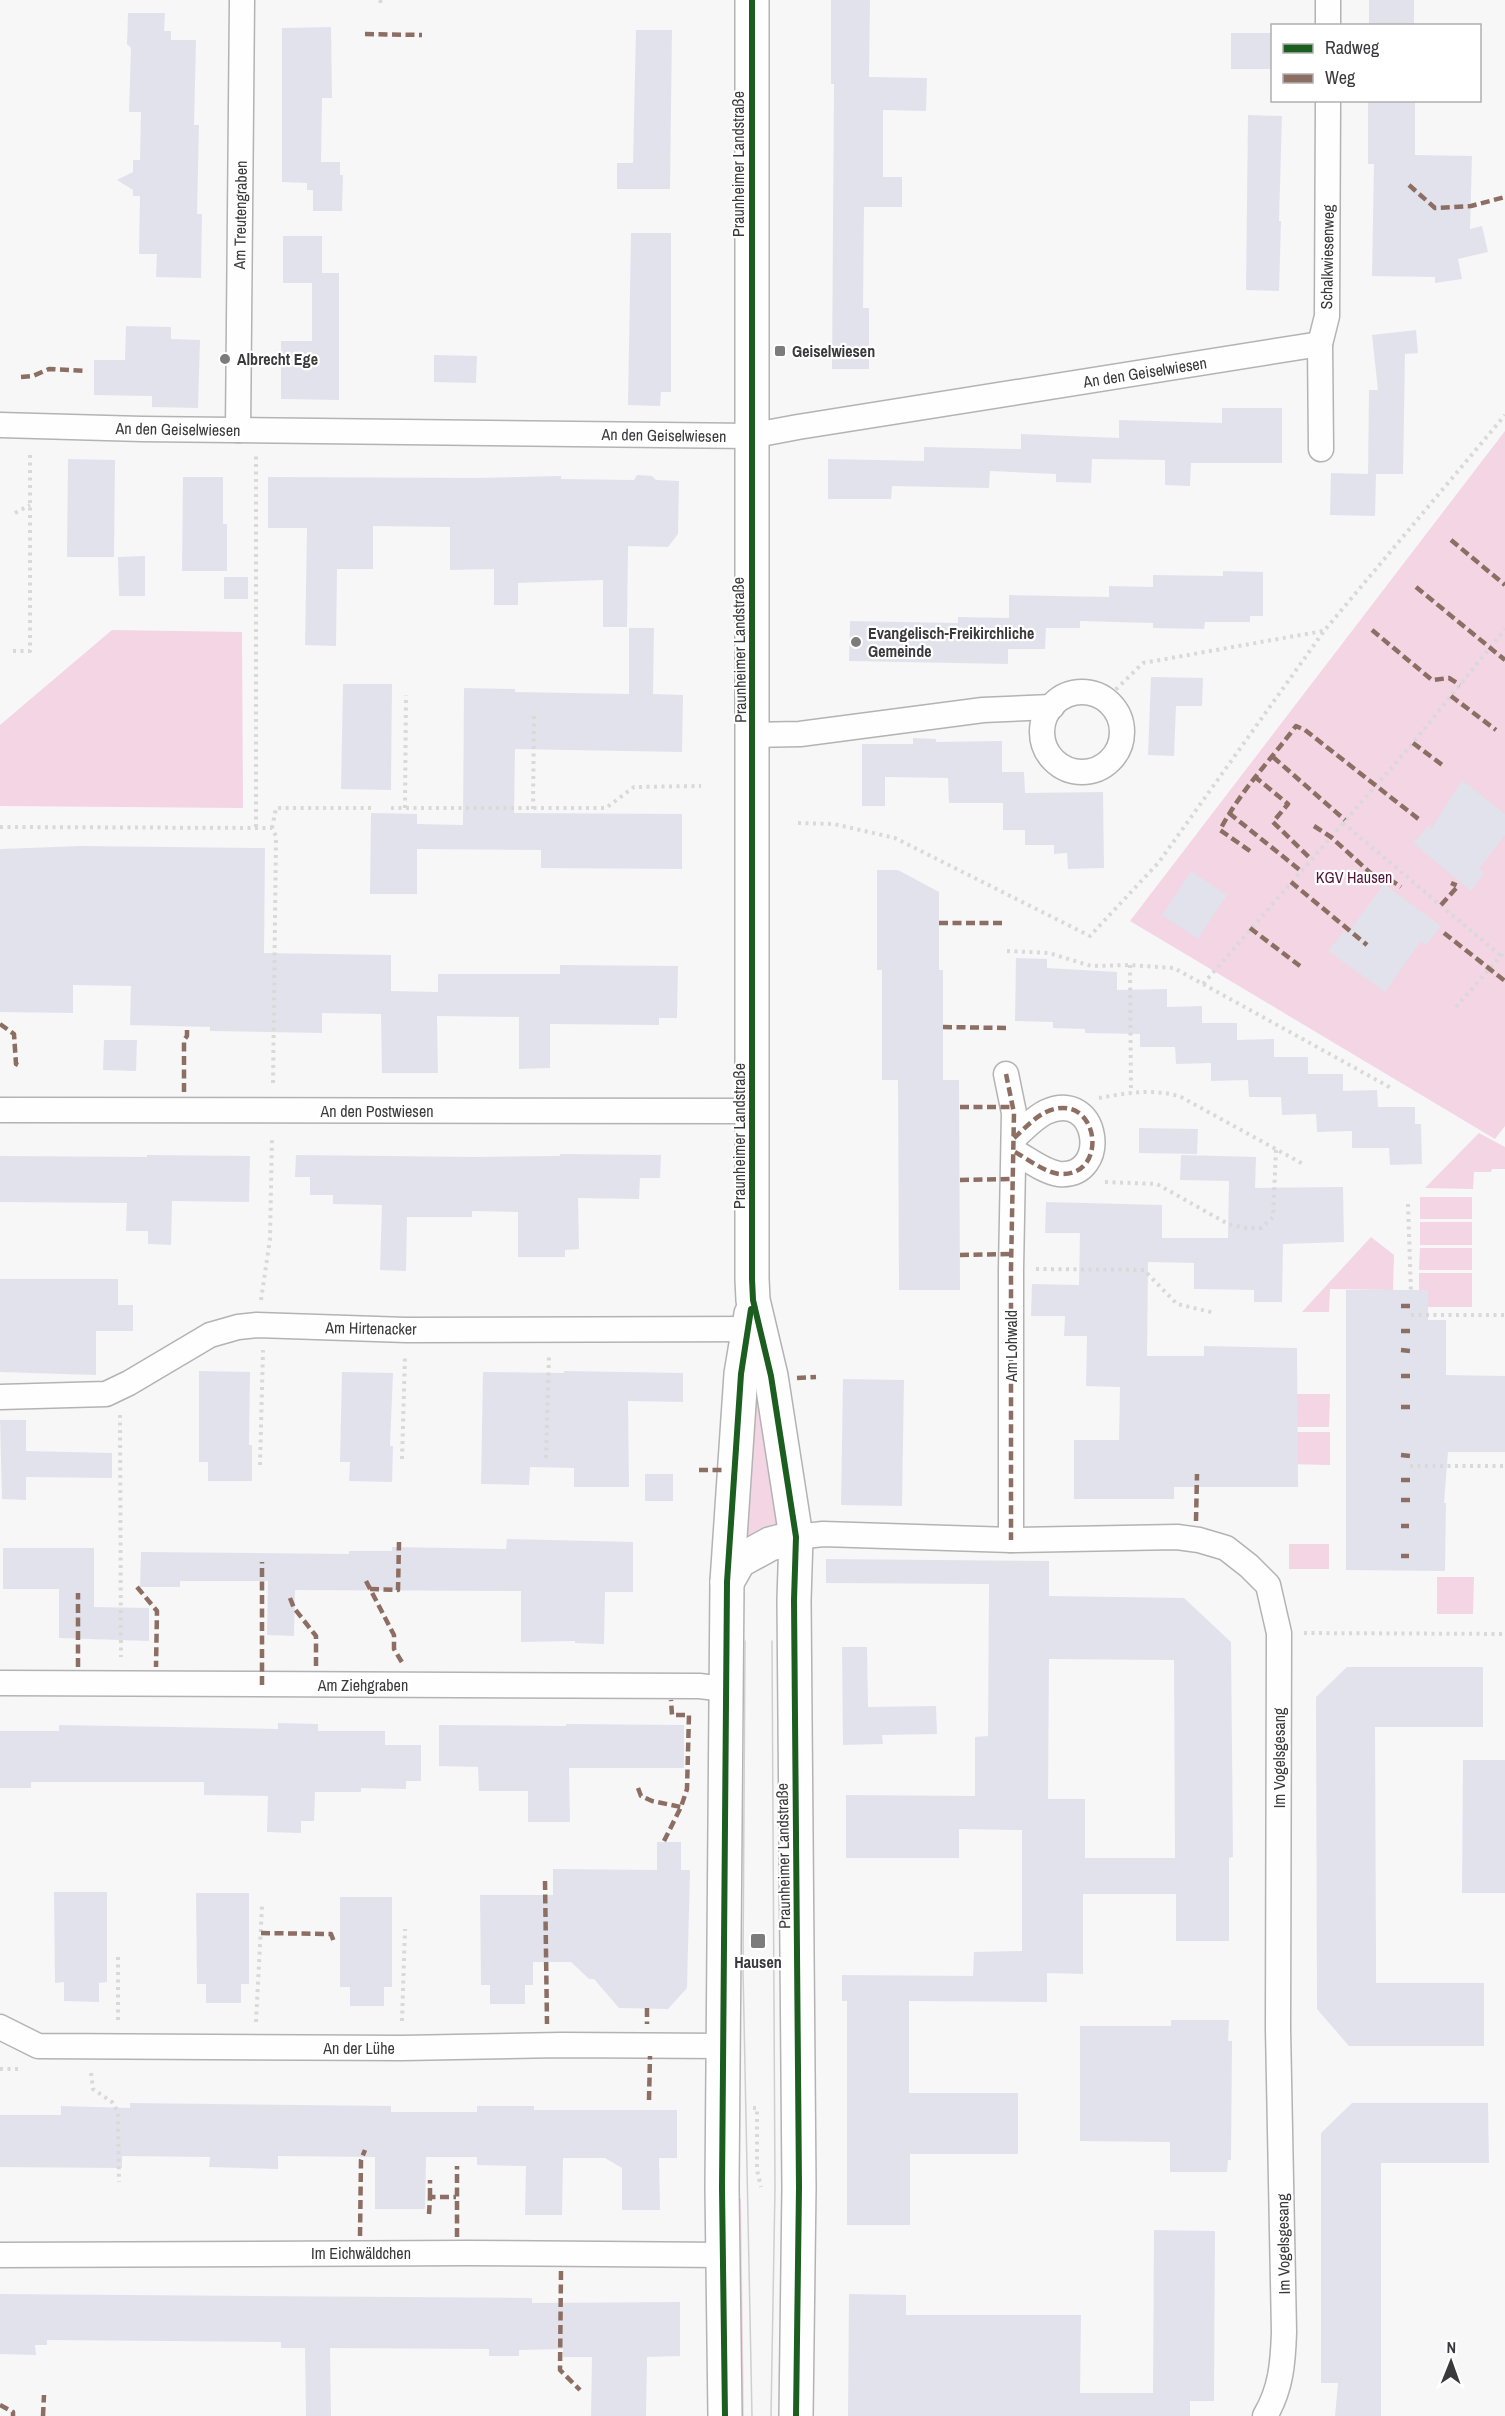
<svg xmlns="http://www.w3.org/2000/svg" width="1505" height="2416" font-family="'Archivo Narrow',sans-serif">
<style>
.green{fill:#f3d5e4}
.building{fill:#e2e2ec;fill-rule:evenodd}
.lines{fill:none;stroke-linecap:round;stroke-linejoin:round}
.street-casing{stroke:#b3b3b4;stroke-width:27}
.secondary-casing{stroke:#b3b3b4;stroke-width:36}
.path{stroke:#dad9da;stroke-width:4;stroke-dasharray:3 4.5;stroke-linecap:butt}
.street{stroke:#fefefe;stroke-width:24}
.secondary{stroke:#fefefe;stroke-width:33}
.tram{stroke:#cfcfd0;stroke-width:1.5}
.quiet{stroke:#8d6e63;stroke-width:4.5;stroke-dasharray:9 4.5;stroke-linecap:butt}
.cycleway-casing{stroke:#fff;stroke-width:10}
.cycleway{stroke:#1b5e20;stroke-width:6}
.poi-dot{fill:#7c7c7d;stroke:#fff;stroke-width:2}
.labels{text-anchor:middle;stroke-width:4.5;stroke-linejoin:round;paint-order:stroke}
.street-label{font-size:16px;fill:#3a393b;stroke:#fff}
.poi-label{font-size:16px;font-weight:bold;fill:#3a393b;stroke:#fff;text-anchor:start}
.park-label{font-size:16px;fill:#54153a;stroke:#fff}
</style>
<rect width="100%" height="100%" fill="#f7f7f8"/>
<g class="green">
<polygon points="1505,431 1505,1126 1495,1139 1130,921"/>
<polygon points="112,630 242,632 243,808 0,806 0,725"/>
<polygon points="1479,1133 1505,1147 1505,1169 1492,1169 1491,1172 1474,1172 1473,1189 1425,1188"/>
<rect x="1420" y="1197" width="52" height="22"/>
<rect x="1420" y="1222" width="52" height="23"/>
<polygon points="1371,1237 1394,1255 1393,1290 1330,1289 1329,1312 1302,1312"/>
<polygon points="1420,1248 1472,1248 1472,1270 1419,1270"/>
<rect x="1419" y="1273" width="53" height="34"/>
<polygon points="752,1356 779,1523 764,1527 746,1537"/>
<polygon points="1289,1394 1330,1394 1329,1427 1289,1427"/>
<polygon points="1290,1432 1330,1432 1330,1465 1289,1464"/>
<rect x="1289" y="1544" width="40" height="25"/>
<polygon points="1437,1577 1474,1577 1473,1614 1437,1614"/>
<polygon points="738,2196 741,2199 744,2416 736,2416"/>
</g>
<g class="building">
<polygon points="831,0 870,0 869,77 927,78 926,111 883,110 883,177 902,177 902,207 864,207 863,308 869,308 869,369 832,369 834,84 831,84"/>
<rect x="1369" y="0" width="45" height="26"/>
<polygon points="128,13 165,13 164,31 171,31 171,40 196,40 194,125 199,125 197,214 202,214 201,278 156,277 157,254 139,254 140,196 133,196 133,190 117,180 133,172 133,160 140,160 141,112 129,112 131,48 127,44"/>
<polygon points="331,27 332,98 322,98 321,162 340,162 340,175 343,175 342,211 313,211 313,190 307,190 307,183 282,182 282,28"/>
<polygon points="636,30 672,30 670,189 617,189 617,163 633,163"/>
<rect x="1231" y="33" width="41" height="36"/>
<polygon points="1368,100 1415,100 1415,155 1472,156 1470,229 1482,226 1488,252 1458,259 1462,279 1435,283 1435,277 1372,276 1374,164 1368,164"/>
<polygon points="1248,115 1282,116 1279,221 1281,221 1279,291 1246,290"/>
<polygon points="631,233 671,233 671,392 661,392 660,406 628,405"/>
<polygon points="283,236 322,236 322,273 339,273 339,400 281,399 281,341 312,341 312,283 283,283"/>
<polygon points="126,326 171,327 171,339 200,340 198,408 152,407 152,396 94,395 94,360 125,360"/>
<polygon points="1416,330 1418,353 1405,354 1403,474 1376,474 1375,516 1330,515 1331,473 1368,474 1369,390 1378,390 1372,335"/>
<polygon points="434,355 477,356 476,383 434,382"/>
<polygon points="1222,408 1282,408 1282,463 1191,463 1190,486 1165,485 1165,460 1092,459 1091,483 1056,482 1056,474 990,471 989,488 892,486 891,499 828,499 828,459 924,461 924,447 1021,449 1021,434 1119,438 1119,420 1222,423"/>
<polygon points="68,459 115,460 114,557 67,557"/>
<polygon points="637,475 652,476 656,480 679,481 678,534 668,547 628,546 627,627 603,627 603,580 518,583 518,605 494,605 494,569 450,570 450,527 373,526 373,569 337,569 336,646 305,645 307,528 268,528 268,477 478,478 561,476 561,479 634,480"/>
<polygon points="183,477 223,477 223,524 227,524 227,571 182,571"/>
<polygon points="145,556 145,596 119,596 118,557"/>
<polygon points="1223,571 1263,572 1263,616 1250,616 1250,622 1205,622 1204,629 1153,628 1153,623 1080,621 1080,628 1046,628 1045,649 1008,649 1008,664 849,661 850,621 958,623 958,617 1009,618 1009,595 1109,597 1109,586 1153,587 1153,575 1223,576"/>
<rect x="224" y="577" width="24" height="22"/>
<polygon points="629,628 654,628 653,694 683,695 682,752 515,749 514,813 682,814 682,869 541,868 541,850 417,849 417,894 370,894 371,813 417,814 417,824 463,825 464,688 515,689 515,692 629,694"/>
<polygon points="1151,677 1203,678 1202,706 1176,706 1174,756 1148,755"/>
<polygon points="343,684 392,684 391,790 341,789"/>
<polygon points="913,738 936,739 936,742 1002,741 1002,772 1024,772 1025,793 1103,792 1104,868 1068,869 1067,853 1054,854 1054,845 1025,845 1025,830 1003,830 1003,803 949,803 948,778 885,777 885,806 862,806 862,744 913,744"/>
<polygon points="1462,780 1505,814 1505,835 1479,869 1484,873 1471,891 1413,843 1428,826 1431,829"/>
<polygon points="82,846 265,848 264,953 391,955 391,991 438,992 438,974 560,974 560,965 678,966 677,1018 659,1018 659,1025 550,1024 550,1068 519,1069 519,1017 437,1016 438,1073 382,1073 381,1014 322,1013 322,1033 210,1031 210,1027 130,1025 131,986 73,985 73,1013 0,1012 0,849"/>
<polygon points="877,870 898,870 939,892 939,970 943,970 943,1080 959,1080 960,1290 899,1290 898,1080 882,1080 882,970 877,970"/>
<polygon points="1191,871 1227,895 1198,939 1162,915"/>
<polygon points="1384,884 1441,926 1426,945 1421,941 1385,992 1328,951 1344,931 1347,934"/>
<polygon points="1016,958 1047,959 1047,968 1117,972 1117,990 1167,989 1167,1007 1202,1006 1202,1023 1237,1023 1237,1040 1274,1039 1274,1057 1308,1057 1308,1074 1343,1074 1343,1091 1377,1090 1378,1107 1415,1107 1415,1124 1421,1124 1422,1164 1390,1165 1389,1148 1352,1148 1352,1131 1317,1132 1316,1114 1282,1115 1281,1097 1249,1097 1248,1080 1211,1081 1211,1063 1176,1064 1175,1047 1140,1047 1140,1034 1085,1033 1085,1029 1053,1028 1053,1022 1015,1021"/>
<polygon points="104,1040 137,1040 136,1071 103,1070"/>
<polygon points="1139,1128 1198,1129 1197,1154 1139,1153"/>
<polygon points="560,1154 661,1155 660,1178 640,1178 639,1199 578,1198 579,1249 565,1250 565,1257 518,1257 518,1212 472,1211 472,1217 407,1217 406,1271 380,1270 382,1205 333,1204 333,1195 310,1195 310,1177 295,1177 296,1155 476,1157 560,1156"/>
<polygon points="147,1155 250,1156 249,1202 172,1201 171,1245 148,1244 148,1231 126,1231 127,1203 0,1202 0,1156 147,1157"/>
<polygon points="1181,1155 1256,1157 1255,1188 1343,1187 1344,1242 1283,1244 1282,1302 1254,1302 1254,1290 1194,1289 1194,1263 1148,1262 1147,1356 1204,1356 1204,1346 1297,1348 1298,1487 1174,1487 1174,1499 1074,1499 1074,1440 1119,1440 1120,1387 1086,1386 1087,1336 1064,1336 1065,1316 1031,1316 1032,1284 1079,1285 1080,1233 1045,1233 1046,1202 1162,1205 1162,1238 1228,1238 1229,1181 1180,1180"/>
<polygon points="0,1279 118,1279 118,1305 133,1305 133,1331 96,1331 96,1375 0,1372"/>
<polygon points="1346,1290 1428,1290 1428,1320 1446,1320 1446,1375 1505,1376 1505,1452 1448,1452 1444,1503 1446,1503 1445,1571 1346,1570"/>
<polygon points="199,1371 250,1372 249,1445 252,1445 252,1481 208,1481 208,1462 199,1462"/>
<polygon points="564,1371 683,1373 683,1402 628,1401 629,1487 574,1487 574,1468 530,1467 529,1485 481,1484 483,1372 564,1373"/>
<polygon points="342,1372 393,1373 390,1446 393,1446 392,1482 349,1481 350,1462 340,1462"/>
<polygon points="843,1379 904,1380 902,1506 841,1505"/>
<polygon points="0,1420 26,1420 26,1451 112,1453 112,1478 26,1477 26,1500 2,1499"/>
<rect x="645" y="1474" width="28" height="27"/>
<polygon points="507,1539 633,1542 633,1592 605,1592 604,1644 575,1643 575,1641 521,1642 521,1591 295,1590 294,1636 267,1635 268,1581 180,1581 180,1587 140,1587 141,1552 349,1554 349,1551 392,1551 392,1547 506,1549"/>
<polygon points="3,1548 94,1548 94,1607 149,1608 149,1641 59,1638 59,1589 3,1589"/>
<path d="M826 1559 1049 1561V1596L1184 1598 1231 1642 1233 1857 1229 1858V1941H1176V1894H1083V1974L1047 1973V2002L909 2001V2093H1018V2154H910V2225H847V2001H842V1975L973 1976 974 1952 1022 1951V1830L959 1829V1858H846V1795L975 1796V1737L988 1736 989 1584 826 1583ZM1049 1659 1174 1660 1175 1858H1085V1799H1048Z"/>
<polygon points="842,1647 867,1647 868,1707 936,1706 937,1734 882,1735 883,1744 843,1745"/>
<polygon points="1347,1667 1483,1667 1483,1727 1375,1727 1376,1957 1376,1983 1484,1983 1484,2046 1349,2046 1317,2009 1316,1697"/>
<polygon points="278,1723 318,1724 318,1731 385,1731 385,1745 421,1745 421,1781 406,1781 406,1789 361,1788 361,1792 315,1792 314,1821 301,1821 301,1833 267,1832 268,1796 204,1795 204,1782 31,1782 31,1788 0,1788 0,1731 59,1731 59,1725 278,1729"/>
<polygon points="566,1724 684,1725 684,1768 569,1768 570,1822 528,1822 528,1791 479,1791 478,1767 439,1766 439,1725 566,1726"/>
<polygon points="1463,1760 1505,1760 1505,1893 1462,1893"/>
<polygon points="657,1842 681,1842 681,1870 690,1870 687,1988 668,2009 619,2008 594,1979 589,1979 571,1962 533,1962 533,1985 525,1985 525,2004 490,2004 490,1985 481,1985 480,1895 553,1895 553,1869 657,1870"/>
<polygon points="54,1892 107,1892 107,1982 99,1983 99,2002 64,2001 64,1982 55,1983"/>
<polygon points="196,1893 249,1893 249,1984 241,1984 241,2003 206,2003 206,1984 197,1984"/>
<polygon points="340,1897 392,1897 392,1987 384,1987 384,2006 350,2006 350,1987 340,1987"/>
<polygon points="1171,2020 1229,2020 1228,2041 1232,2041 1231,2160 1228,2160 1227,2172 1170,2172 1170,2142 1080,2141 1080,2026 1171,2026"/>
<polygon points="130,2103 391,2106 391,2112 477,2112 477,2106 534,2106 534,2110 677,2110 677,2158 659,2158 660,2210 622,2210 622,2168 605,2158 563,2158 562,2215 525,2215 526,2166 477,2165 477,2157 426,2157 425,2209 375,2209 375,2157 278,2156 278,2169 209,2167 210,2157 122,2156 122,2168 0,2167 0,2115 61,2115 61,2106 130,2108"/>
<polygon points="1352,2103 1488,2103 1489,2163 1381,2163 1381,2416 1335,2416 1338,2383 1321,2383 1321,2133"/>
<polygon points="1154,2230 1215,2231 1214,2401 1190,2401 1190,2416 848,2416 849,2294 906,2295 906,2315 1081,2315 1080,2393 1153,2393"/>
<polygon points="0,2294 532,2298 532,2303 680,2302 680,2356 647,2357 646,2416 591,2416 592,2357 563,2357 563,2349 519,2350 519,2356 489,2356 489,2349 330,2348 331,2416 306,2416 305,2348 281,2348 281,2342 47,2340 47,2345 35,2345 36,2355 0,2354"/>
</g>
<g class="lines">
<g class="street-casing">
<g id="street">
<polyline points="1328,26 1328,0"/>
<polyline points="0,425 142,429 750,436 798,427 1320,344"/>
<polyline points="238,430 242,0"/>
<polyline points="1321,449 1320,344 1327,316 1328,100"/>
<circle cx="1082" cy="732" r="40"/>
<polyline points="753,735 800,734 983,710 1052,707"/>
<polyline points="1006,1074 1014,1113 1011,1269 1011,1540"/>
<polyline points="0,1110 753,1111"/>
<path d="M1014 1138C1024 1129 1035 1117 1046 1112 1099 1088 1111 1178 1059 1174 1044 1172 1028 1159 1015 1152"/>
<polyline points="0,1397 106,1394 129,1383 210,1335 238,1327 257,1325 406,1330 760,1329"/>
<path d="M796 1537 823 1534 1011 1540 1177 1537 1199 1540 1226 1548 1249 1566 1268 1585 1279 1633 1278 2029 1284 2332C1283 2363 1281 2389 1265 2416"/>
<polyline points="0,1683 699,1686 726,1689"/>
<polyline points="0,2027 38,2046 402,2048 561,2045 723,2046"/>
<polyline points="0,2255 467,2253 723,2255"/>
</g>
</g>
<g class="secondary-casing">
<g id="secondary">
<polyline points="752,0 752,1279 753,1300 771,1376 796,1537 794,1600 799,2187 796,2416"/>
<polyline points="727,1582 739,1561 770,1544 796,1537"/>
<polyline points="725,2416 722,2188 727,1582 741,1374 751,1314"/>
</g>
</g>
<g class="path">
<polyline points="380,0 381,3"/>
<polyline points="15,513 30,505"/>
<polyline points="13,651 30,651 30,453"/>
<polyline points="1105,700 1143,663 1323,631"/>
<polyline points="391,808 606,808 634,787 701,786"/>
<polyline points="405,808 406,695"/>
<polyline points="533,809 534,714"/>
<polyline points="798,823 834,824 895,838 1090,936 1159,862 1324,631 1505,415"/>
<polyline points="1343,823 1501,956"/>
<polyline points="0,827 272,828 276,836 273,1085"/>
<polyline points="256,827 256,455"/>
<polyline points="272,828 276,808 371,808"/>
<polyline points="1007,951 1049,953 1091,966 1130,965 1174,968 1393,1089"/>
<polyline points="1130,965 1131,1093"/>
<polyline points="1203,984 1413,743 1505,629"/>
<polyline points="1456,1007 1505,951"/>
<path d="M1099 1098C1126 1093 1155 1088 1181 1097L1303 1164"/>
<polyline points="1105,1182 1157,1184 1228,1224 1246,1228 1261,1228 1273,1217 1276,1149"/>
<polyline points="1408,1204 1411,1293"/>
<polyline points="1036,1269 1144,1270 1177,1304 1215,1313"/>
<polyline points="261,1300 270,1239 272,1137"/>
<polyline points="1411,1315 1505,1315"/>
<polyline points="120,1415 121,1657"/>
<polyline points="546,1458 549,1355"/>
<polyline points="402,1459 405,1357"/>
<polyline points="260,1465 263,1350"/>
<polyline points="1410,1466 1505,1466"/>
<polyline points="1304,1633 1505,1634"/>
<polyline points="118,2020 118,1954"/>
<polyline points="402,2021 405,1929"/>
<polyline points="256,2022 262,1906"/>
<polyline points="0,2069 20,2069"/>
<polyline points="91,2073 93,2089 112,2102 118,2112 119,2182"/>
<polyline points="753,2108 757,2108 757,2170 761,2187"/>
</g>
<use href="#street" class="street"/>
<use href="#secondary" class="secondary"/>
<g class="tram">
<polyline points="745,1641 743,1969 752,2416"/>
<polyline points="771,2416 775,2187 772,1641"/>
</g>
<g class="quiet">
<polyline points="365,34 422,35"/>
<polyline points="1409,185 1435,208 1471,206 1505,197"/>
<polyline points="21,377 33,376 49,369 87,371"/>
<polyline points="1451,540 1505,585"/>
<polyline points="1416,587 1505,660"/>
<polyline points="1372,630 1432,680 1449,678 1460,685"/>
<polyline points="1451,696 1496,730"/>
<polyline points="1413,743 1445,767"/>
<polyline points="1273,757 1345,820"/>
<polyline points="1254,776 1288,804 1273,822 1311,859"/>
<polyline points="1229,813 1301,871"/>
<polyline points="1314,826 1331,837 1377,879 1392,881 1401,887"/>
<path d="M1250 851 1220 830C1241 790 1269 762 1296 726L1305 730 1421 821"/>
<polyline points="1291,882 1367,945"/>
<polyline points="1441,905 1458,886 1451,883"/>
<polyline points="939,923 1006,923"/>
<polyline points="1250,928 1300,966"/>
<polyline points="1444,933 1505,981"/>
<polyline points="0,1024 14,1034 16,1064 20,1066"/>
<polyline points="943,1027 1006,1028"/>
<polyline points="1006,1074 1014,1113 1011,1269 1011,1540"/>
<polyline points="184,1092 184,1040 187,1036 187,1028"/>
<polyline points="960,1107 1013,1107"/>
<path d="M1014 1138C1024 1129 1035 1117 1046 1112 1099 1088 1111 1178 1059 1174 1044 1172 1028 1159 1015 1152"/>
<polyline points="960,1180 1014,1179"/>
<polyline points="960,1255 1011,1254"/>
<polyline points="1401,1306 1411,1306"/>
<polyline points="1401,1331 1411,1331"/>
<polyline points="1401,1350 1411,1351"/>
<polyline points="1401,1376 1411,1376"/>
<polyline points="797,1378 816,1377"/>
<polyline points="1401,1407 1411,1407"/>
<polyline points="1401,1455 1411,1456"/>
<polyline points="699,1470 722,1470"/>
<polyline points="1401,1480 1410,1480"/>
<polyline points="1401,1500 1410,1500"/>
<polyline points="1196,1521 1197,1474"/>
<polyline points="1401,1526 1409,1526"/>
<polyline points="1401,1556 1409,1556"/>
<polyline points="366,1581 394,1635 394,1649 403,1664"/>
<polyline points="137,1587 157,1611 156,1667"/>
<polyline points="370,1589 398,1590 399,1542"/>
<polyline points="290,1598 294,1608 316,1636 316,1668"/>
<polyline points="78,1667 78,1593"/>
<polyline points="262,1685 262,1562"/>
<polyline points="638,1788 641,1796 652,1801 681,1807"/>
<polyline points="664,1841 681,1807 687,1789 689,1715 672,1715 671,1700"/>
<polyline points="545,1881 547,2024"/>
<polyline points="261,1933 331,1934 334,1942"/>
<polyline points="647,2008 647,2024"/>
<polyline points="649,2100 650,2056"/>
<polyline points="430,2197 430,2180"/>
<polyline points="429,2214 430,2197 456,2197"/>
<polyline points="360,2236 361,2160 365,2150"/>
<polyline points="457,2237 457,2166"/>
<polyline points="561,2271 560,2370 580,2390"/>
<polyline points="0,2405 13,2412 13,2416"/>
<polyline points="43,2416 44,2395"/>
</g>
<g class="cycleway-casing">
<g id="cycleway">
<polyline points="752,0 752,1279 753,1300 771,1376 796,1537 794,1600 799,2187 796,2416"/>
<polyline points="725,2416 722,2188 727,1582 741,1374 751,1309"/>
</g>
</g>
<use href="#cycleway" class="cycleway"/>
</g>
<g class="poi-dot">
<rect x="774" y="345" width="12" height="12" rx="3"/>
<circle cx="225" cy="359" r="6"/>
<circle cx="856" cy="642" r="6"/>
<rect x="750" y="1933" width="16" height="16" rx="3"/>
</g>
<g class="labels">
<g class="street-label">
<text transform="translate(738 164) rotate(-90)" y="6">Praunheimer Landstraße</text>
<text transform="translate(240 215) rotate(-89)" y="6">Am Treutengraben</text>
<text transform="translate(1327 257) rotate(-89)" y="6">Schalkwiesenweg</text>
<text transform="translate(1145 372) rotate(-9)" y="6">An den Geiselwiesen</text>
<text transform="translate(178 429) rotate(1)" y="6">An den Geiselwiesen</text>
<text transform="translate(664 435) rotate(1)" y="6">An den Geiselwiesen</text>
<text transform="translate(739 650) rotate(-91)" y="6">Praunheimer Landstraße</text>
<text x="377" y="1117">An den Postwiesen</text>
<text transform="translate(739 1136) rotate(-90)" y="6">Praunheimer Landstraße</text>
<text transform="translate(371 1328) rotate(1)" y="6">Am Hirtenacker</text>
<text transform="translate(1011 1346) rotate(-90)" y="6">Am Lohwald</text>
<text x="363" y="1691">Am Ziehgraben</text>
<text transform="translate(1279 1758) rotate(-90)" y="6">Im Vogelsgesang</text>
<text transform="translate(783 1856) rotate(-91)" y="6">Praunheimer Landstraße</text>
<text x="359" y="2054">An der Lühe</text>
<text transform="translate(1283 2244) rotate(-91)" y="6">Im Vogelsgesang</text>
<text x="361" y="2259">Im Eichwäldchen</text>
</g>
<g class="poi-label">
<text x="792" y="357">Geiselwiesen</text>
<text x="237" y="365">Albrecht Ege</text>
<text x="868" y="639">Evangelisch-Freikirchliche<tspan x="868" dy="18">Gemeinde</tspan></text>
<text x="758" y="1968" text-anchor="middle">Hausen</text>
</g>
<g class="park-label">
<text x="1354" y="883">KGV Hausen</text>
</g>
</g>
<rect x="1271" y="24" width="210" height="78" fill="#ffffff" stroke="#b0b0b1" stroke-width="1.5"/>
<rect x="1283" y="44" width="30" height="9" fill="#1b5e20" stroke="#b0b0b1" stroke-width="1.5"/>
<text x="1325" y="54" font-size="18" fill="#3a393b">Radweg</text>
<rect x="1283" y="74" width="30" height="9" fill="#8d6e63" stroke="#b0b0b1" stroke-width="1.5"/>
<text x="1325" y="84" font-size="18" fill="#3a393b">Weg</text>
<g transform="translate(1451 2362) rotate(1)" stroke="#ffffff" stroke-width="4.5" paint-order="stroke">
<path d="M0-4.5L10 22L0 15L-10 22Z" fill="#3a393b"/>
<text y="-9" font-size="16" font-weight="bold" text-anchor="middle" fill="#3a393b">N</text>
</g>
</svg>
